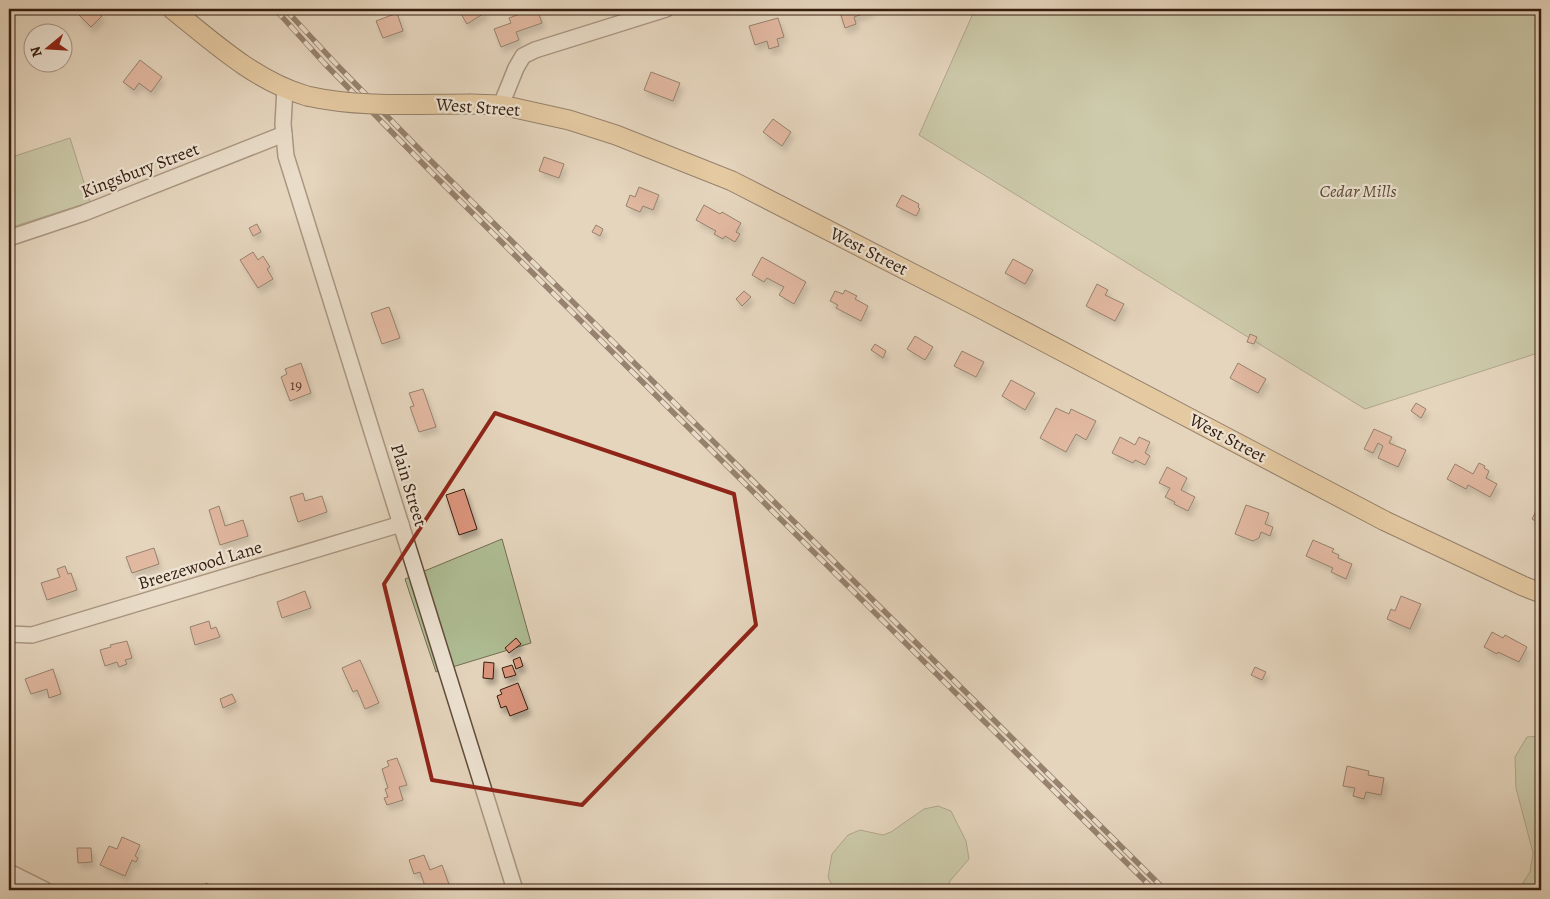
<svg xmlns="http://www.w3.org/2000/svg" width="1550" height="899" font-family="Alegreya,serif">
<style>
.green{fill:#afbe95;stroke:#726e52}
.building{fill:#dc957d;stroke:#361d0e;filter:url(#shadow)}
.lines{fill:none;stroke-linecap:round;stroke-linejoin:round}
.minor-casing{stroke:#624b3a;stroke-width:18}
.major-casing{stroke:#361d0e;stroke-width:21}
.minor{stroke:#eee4d4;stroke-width:15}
.major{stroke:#e2ba7e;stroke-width:19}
.rail-casing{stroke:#361d0e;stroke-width:5.5}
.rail{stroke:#eee4d4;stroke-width:4;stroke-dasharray:11;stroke-linecap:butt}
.major-bridge-casing{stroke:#361d0e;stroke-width:21;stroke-linecap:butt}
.major-bridge{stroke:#e2ba7e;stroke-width:19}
.marked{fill:none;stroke:#8f2418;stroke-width:4;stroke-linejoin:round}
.labels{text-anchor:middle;stroke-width:4.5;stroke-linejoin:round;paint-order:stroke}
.number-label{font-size:15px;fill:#603b2a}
.street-label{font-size:18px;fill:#361d0e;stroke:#eee4d4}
.park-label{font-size:18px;font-style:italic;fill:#5a4d36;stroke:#eee4d4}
</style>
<defs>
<filter id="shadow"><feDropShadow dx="3" dy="5.5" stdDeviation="2.5" flood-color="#0004"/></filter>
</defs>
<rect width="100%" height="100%" fill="#e5d5bd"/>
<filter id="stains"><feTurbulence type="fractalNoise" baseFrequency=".004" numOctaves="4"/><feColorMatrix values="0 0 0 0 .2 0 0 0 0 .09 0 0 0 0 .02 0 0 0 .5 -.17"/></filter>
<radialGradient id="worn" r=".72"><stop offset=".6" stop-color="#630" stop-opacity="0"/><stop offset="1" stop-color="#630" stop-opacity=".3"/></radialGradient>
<g class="green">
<polygon points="975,9 1541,9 1541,352 1365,409 919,135"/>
<polygon points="70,138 90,202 9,228 9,158"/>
<polygon points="502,539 531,643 436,672 405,579"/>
<polygon points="1541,736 1541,890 1518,890 1530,872 1533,853 1516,788 1515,757 1527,737"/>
<polygon points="938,806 951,811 966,841 969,859 950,881 948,890 834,890 828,877 832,854 848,835 860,830 883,835 891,832 924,809"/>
</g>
<g class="building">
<polygon points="83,9 95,9 102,16 91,27 78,14"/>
<polygon points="466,9 484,9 486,12 467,24 461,14 467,10"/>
<polygon points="533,9 537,9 542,23 516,32 519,40 501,47 494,29 511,23 509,18"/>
<polygon points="839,9 870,9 871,11 854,17 856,24 845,28"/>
<polygon points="397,13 403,31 383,38 376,21"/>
<polygon points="778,18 784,37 777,39 779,46 769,49 767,41 755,45 749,26"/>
<polygon points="140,60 162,77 151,92 139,83 134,90 123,82"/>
<polygon points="651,72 680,83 673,101 644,90"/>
<polygon points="773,119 791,132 782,146 763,132"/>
<polygon points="544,157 564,164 559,178 539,171"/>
<polygon points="639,187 659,195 653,210 643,206 640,212 626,206 630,195 635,197"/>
<polygon points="902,195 919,204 918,207 920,209 916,216 896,206"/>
<polygon points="704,205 720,214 722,212 741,223 736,232 740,234 735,242 725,236 723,239 714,234 716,231 696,220"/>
<polygon points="257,224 261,232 253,236 249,228"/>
<polygon points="596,225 603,229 600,236 592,232"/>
<polygon points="253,252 258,260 263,256 270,267 267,269 273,279 258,288 240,260"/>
<polygon points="762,257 806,282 794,304 779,295 784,287 767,278 764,282 752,275"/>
<polygon points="1013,259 1033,270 1025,284 1005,273"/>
<polygon points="1097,284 1108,290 1105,295 1124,304 1115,321 1086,306"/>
<polygon points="845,290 857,296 855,299 868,306 861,321 836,308 838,305 830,301 835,291 843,294"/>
<polygon points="744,291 751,297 742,306 736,299"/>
<polygon points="389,307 400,338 382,344 371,313"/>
<polygon points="1250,334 1257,337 1254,344 1247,342"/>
<polygon points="915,336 933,347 925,360 907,349"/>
<polygon points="875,344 886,351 883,358 871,350"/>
<polygon points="962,351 984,362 976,377 954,366"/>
<polygon points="301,363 311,393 290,401 281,377 287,374 285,369"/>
<polygon points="1238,363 1266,379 1258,393 1230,378"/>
<polygon points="1011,380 1035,393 1025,410 1002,396"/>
<polygon points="423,389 436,427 419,432 410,407 414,406 409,393"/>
<polygon points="1416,403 1426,409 1421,418 1411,411"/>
<polygon points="1056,408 1069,414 1071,409 1096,421 1086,440 1076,434 1066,452 1040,438"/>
<polygon points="1374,429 1392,437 1389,443 1406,450 1398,467 1378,458 1383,446 1378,443 1373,453 1364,449"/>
<polygon points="1120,437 1135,445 1139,437 1150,442 1145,453 1150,456 1145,465 1135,460 1133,463 1112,453"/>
<polygon points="1479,463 1485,466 1484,468 1489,471 1486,478 1497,484 1490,497 1468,485 1466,489 1447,479 1455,464 1473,474"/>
<polygon points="1167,467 1187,478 1181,490 1195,497 1188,511 1174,504 1175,502 1165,497 1170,488 1159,483"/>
<polygon points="464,489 477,529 459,535 446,495"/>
<polygon points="303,493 305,501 322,496 327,512 298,522 290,497"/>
<polygon points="1540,503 1541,504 1541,524 1532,519"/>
<polygon points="1246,505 1269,513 1265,524 1273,527 1270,536 1261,532 1259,538 1253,541 1235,534"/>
<polygon points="219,506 225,526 243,520 248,536 220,545 209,510"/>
<polygon points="1313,540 1334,549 1332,552 1339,555 1338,558 1352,564 1346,579 1331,572 1333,568 1306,556"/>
<polygon points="154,548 159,564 132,573 126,557"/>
<polygon points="65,566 68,574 71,573 77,590 47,600 41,583 60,577 57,569"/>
<polygon points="305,591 311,608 282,618 277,602"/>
<polygon points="1401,596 1421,604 1410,629 1387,619 1391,609 1395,611"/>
<polygon points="209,621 211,629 216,627 220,637 195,645 190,627"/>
<polygon points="1492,632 1503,638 1505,635 1527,647 1519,662 1498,652 1497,654 1484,647"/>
<polygon points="516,638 521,644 509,653 505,648"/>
<polygon points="127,641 132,658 125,660 127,664 119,667 117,662 105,666 100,650 111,647 110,645"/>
<polygon points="520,657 523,666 516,669 513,660"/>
<polygon points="360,660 379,703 365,709 357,690 353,692 342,668"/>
<polygon points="484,662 494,663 493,679 483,678"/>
<polygon points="512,665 516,675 505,678 502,668"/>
<polygon points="1255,667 1266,672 1262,680 1251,675"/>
<polygon points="53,669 61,694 49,698 47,689 31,694 25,679"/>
<polygon points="518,683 528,709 510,716 506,706 501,708 497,696 502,694 500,690"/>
<polygon points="232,694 236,702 223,708 220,699"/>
<polygon points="397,758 407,785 399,787 403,800 387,805 384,798 388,797 385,789 388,788 382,769 389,766 387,761"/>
<polygon points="1347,766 1369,771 1368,775 1384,778 1381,795 1366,792 1364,799 1353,796 1355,788 1343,786"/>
<polygon points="122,837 140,845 135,856 138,858 136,862 132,860 125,876 100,865 109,846 117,849"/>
<polygon points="77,848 91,848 92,862 78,863"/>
<polygon points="424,855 430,870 442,865 451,890 432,890 430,885 425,886 420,872 414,874 409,860"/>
<polygon points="206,883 216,889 215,890 200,890 202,888 204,889"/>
</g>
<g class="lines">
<g class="minor-casing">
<g id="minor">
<polyline points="285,88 283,124 286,156 515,890"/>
<polyline points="501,105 516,68 523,56 535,50 666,9"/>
<polyline points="9,238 84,213 284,134"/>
<polyline points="9,634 32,635 401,524"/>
<polyline points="9,872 45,890"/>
</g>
</g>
<g class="major-casing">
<g id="major">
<path d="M172 9C213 42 255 81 307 96"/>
<polyline points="471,104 501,105 569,120 616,135 732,181 978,307 1385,521 1523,586 1541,593"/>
</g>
</g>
<use href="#minor" class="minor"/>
<use href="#major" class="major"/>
<g class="rail-casing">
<g id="rail">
<polyline points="275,9 324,63 433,174 1154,890"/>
<polyline points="285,9 337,65 426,156 1165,890"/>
</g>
</g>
<use href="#rail" class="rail"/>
<g class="major-bridge-casing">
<path id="major-bridge" d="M307 96C360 108 418 104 471 104"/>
</g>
<use href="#major-bridge" class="major-bridge"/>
</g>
<path d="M0 0H1550V899H0ZM495 413 734 494 756 625 582 805 432 780 384 584Z" fill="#e5d5bd" fill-opacity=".55" fill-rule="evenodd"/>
<path class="marked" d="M495 413 734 494 756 625 582 805 432 780 384 584Z"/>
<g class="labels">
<g class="number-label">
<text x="296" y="390">19</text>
</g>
<g class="street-label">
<text transform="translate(478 107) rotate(4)" y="6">West Street</text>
<text transform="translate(140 170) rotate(-21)" y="6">Kingsbury Street</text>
<text transform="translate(869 251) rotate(27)" y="6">West Street</text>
<text transform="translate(1228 438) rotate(28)" y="6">West Street</text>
<text transform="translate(409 485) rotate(73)" y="6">Plain Street</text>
<text transform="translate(200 565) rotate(-17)" y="6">Breezewood Lane</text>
</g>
<g class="park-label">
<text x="1358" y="197">Cedar Mills</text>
</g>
</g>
<rect width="1550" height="899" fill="none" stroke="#e5d5bd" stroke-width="30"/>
<rect x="10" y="10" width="1530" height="879" fill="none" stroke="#361d0e" stroke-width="2.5"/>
<rect x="15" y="15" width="1520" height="869" fill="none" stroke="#361d0e"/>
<g transform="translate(48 48) rotate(252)"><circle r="24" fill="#eee4d4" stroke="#a49485"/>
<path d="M0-4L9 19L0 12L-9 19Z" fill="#8f2418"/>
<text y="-8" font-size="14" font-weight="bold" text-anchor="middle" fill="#361d0e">N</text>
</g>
<rect width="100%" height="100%" filter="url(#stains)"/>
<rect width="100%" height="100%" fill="url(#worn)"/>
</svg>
